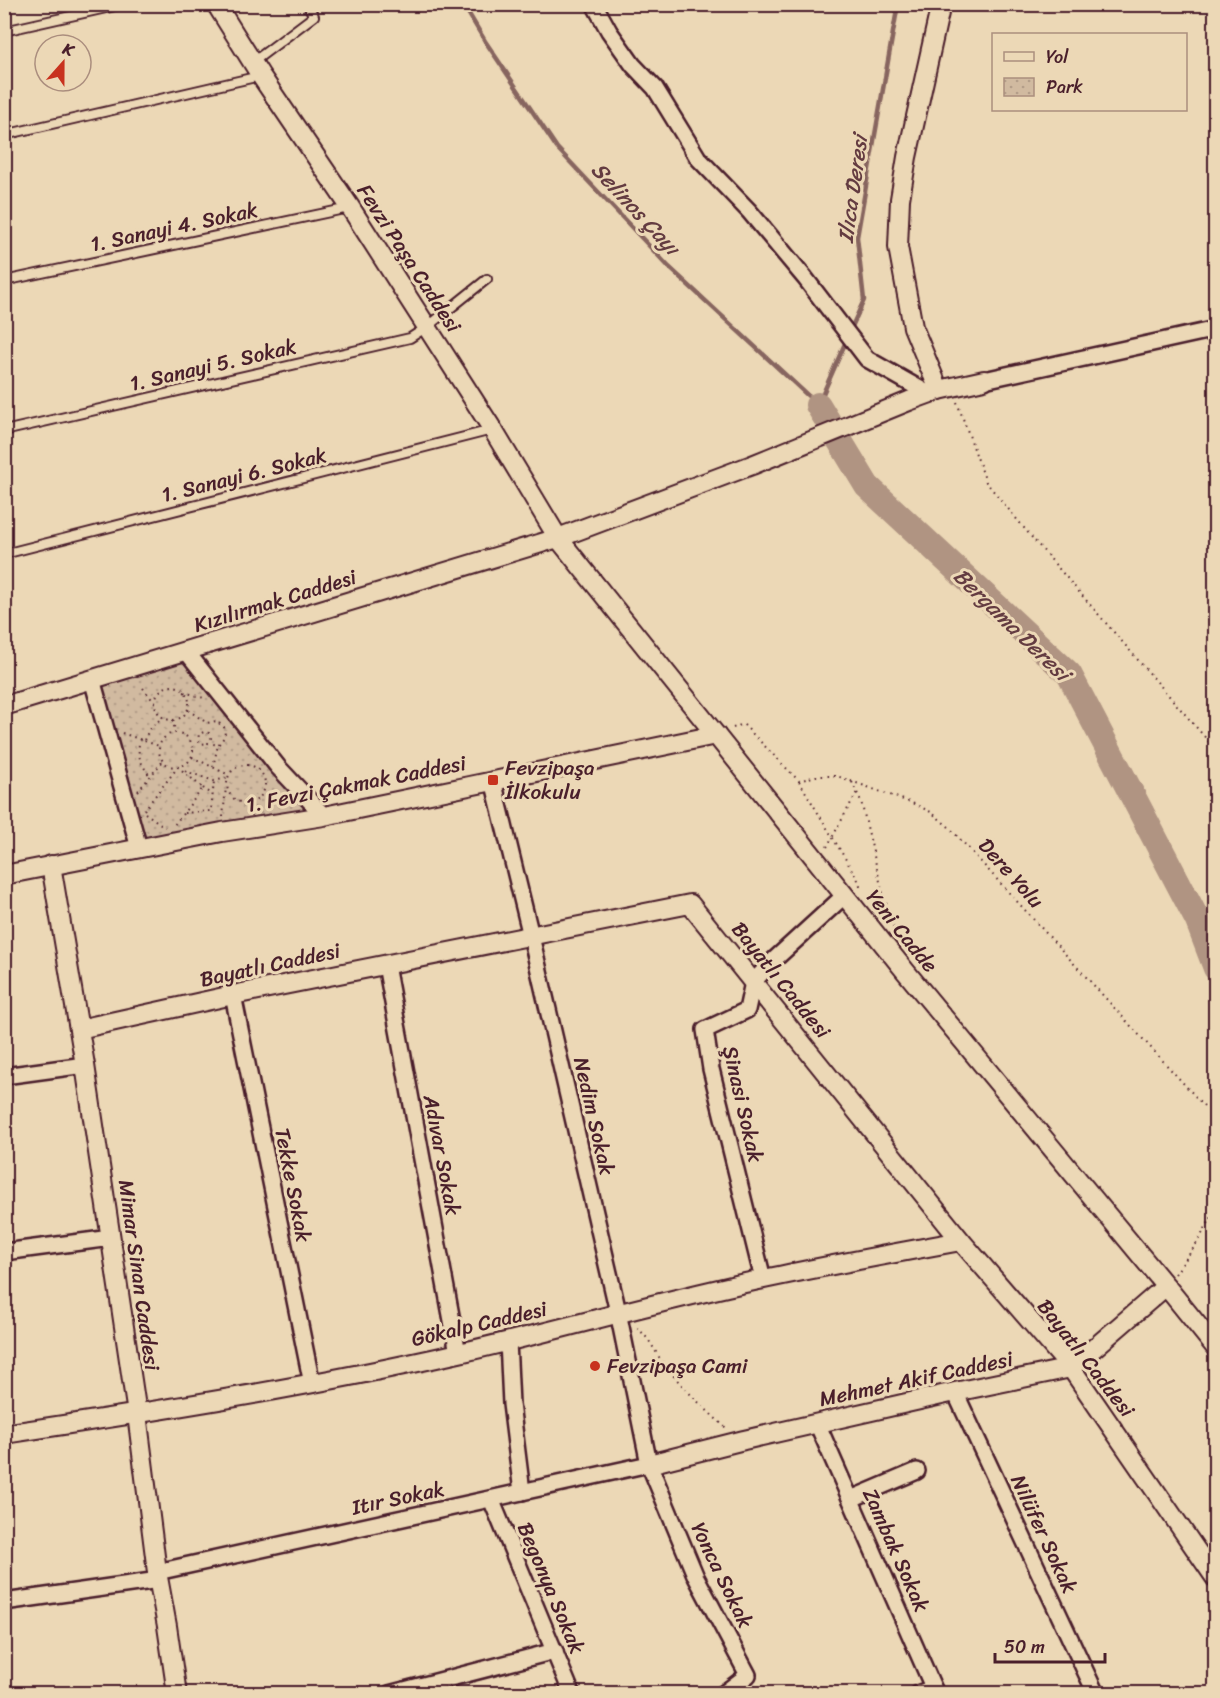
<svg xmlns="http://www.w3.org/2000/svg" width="1220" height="1698" font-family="Sriracha,sans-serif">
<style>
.park{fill:url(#park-dots);stroke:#8e6c66;stroke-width:1.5}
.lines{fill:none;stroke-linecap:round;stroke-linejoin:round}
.stream{stroke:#87655f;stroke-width:4.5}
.river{stroke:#b09482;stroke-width:26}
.service-casing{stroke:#4a1f2b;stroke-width:12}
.minor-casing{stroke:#4a1f2b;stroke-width:20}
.tertiary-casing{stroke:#4a1f2b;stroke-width:22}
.path{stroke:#4a1f2b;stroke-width:2;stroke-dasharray:1.5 4.5;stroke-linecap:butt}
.service{stroke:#ecd8b6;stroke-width:8}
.minor{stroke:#ecd8b6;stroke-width:15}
.tertiary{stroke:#ecd8b6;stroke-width:18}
.poi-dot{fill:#c8321e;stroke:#ecd8b6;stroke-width:2}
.labels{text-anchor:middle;stroke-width:6;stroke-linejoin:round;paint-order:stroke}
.street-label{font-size:21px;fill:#4a1f2b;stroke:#ecd8b6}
.poi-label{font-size:21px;fill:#4a1f2b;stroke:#ecd8b6;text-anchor:start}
.water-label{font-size:22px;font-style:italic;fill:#643c41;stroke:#ecd8b6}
</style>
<defs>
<pattern id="park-dots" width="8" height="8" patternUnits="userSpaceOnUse" patternTransform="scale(1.5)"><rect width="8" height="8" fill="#d1baa0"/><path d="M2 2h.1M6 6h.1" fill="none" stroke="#b59f8a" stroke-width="1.8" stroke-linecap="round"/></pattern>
</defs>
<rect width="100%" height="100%" fill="#ecd8b6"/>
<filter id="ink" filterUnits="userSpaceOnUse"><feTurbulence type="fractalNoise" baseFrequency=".0167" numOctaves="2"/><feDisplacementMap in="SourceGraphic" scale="12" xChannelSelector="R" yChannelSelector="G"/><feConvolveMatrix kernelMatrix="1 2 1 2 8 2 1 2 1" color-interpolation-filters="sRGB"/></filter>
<g filter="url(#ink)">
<polygon class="park" points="186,651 324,816 139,848 92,679"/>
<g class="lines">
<g class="stream">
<polyline points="463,4 485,41 557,148 669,267 818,405 847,339"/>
<polyline points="850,331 864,300 857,237 898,4"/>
</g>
<polyline class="river" points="818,405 867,486 1069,674 1198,921 1216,968"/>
<g class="service-casing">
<g id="service">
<polyline points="4,31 124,4"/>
<polyline points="253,62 314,16 307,4"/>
<polyline points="4,135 260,76"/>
<polyline points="4,281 349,208"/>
<polyline points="4,431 410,338 427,327 487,279"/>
<polyline points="4,554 492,430"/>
</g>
</g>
<g class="minor-casing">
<g id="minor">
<polyline points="594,4 609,31 633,65 655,88 698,158 749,211 805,278 867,359 929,394"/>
<polyline points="984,380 1216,329"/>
<polyline points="186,651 278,767 324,816"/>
<polyline points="92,679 139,848"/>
<polyline points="493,780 531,936 618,1312 649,1464 696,1577 748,1675 723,1694"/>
<polyline points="386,965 458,1353"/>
<polyline points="233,995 312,1384"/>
<polyline points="4,1076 85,1065"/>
<polyline points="4,1252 111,1238"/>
<polyline points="763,1279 711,1069 705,1030 747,1010 753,982 775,959 845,895"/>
<polyline points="508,1341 511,1404 522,1492"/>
<polyline points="955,1392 1096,1694"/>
<polyline points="817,1423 936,1694"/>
<polyline points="491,1499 572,1694"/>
<polyline points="851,1499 917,1471"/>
<polyline points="157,1572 649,1464"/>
<polyline points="4,1602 159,1580"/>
<polyline points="389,1694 555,1651"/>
<polyline points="917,1694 933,1688"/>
</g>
</g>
<g class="tertiary-casing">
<g id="tertiary">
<polyline points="216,4 261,76 350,207 493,430 558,538 906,972 1166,1286 1216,1348"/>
<polyline points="939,390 913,327 898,247 900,199 907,157 941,4"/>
<polyline points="4,706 558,538 752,465 909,401 939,390 984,380"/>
<polyline points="51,865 85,1065 137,1414 157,1572 167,1626 177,1694"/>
<polyline points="4,875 222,832 324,816 716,735"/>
<polyline points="79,1029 233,995 690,904 961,1241 1071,1368 1216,1579"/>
<path d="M4 1434C157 1411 309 1387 459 1353 561 1330 661 1300 764 1279 829 1265 895 1253 961 1241"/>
<polyline points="649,1464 744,1440 955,1392 1071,1368 1166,1286"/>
</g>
</g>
<g class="path">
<polyline points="957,402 986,482 1034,540 1216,750"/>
<circle cx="172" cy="703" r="17"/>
<polyline points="143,688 155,703"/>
<polyline points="184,692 204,698"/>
<polyline points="188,710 207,723 216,721 224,727 225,736 218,745 208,743 211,738 209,733 204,732 199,734 198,740 200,744 208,743"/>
<polyline points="173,720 175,732"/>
<polyline points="733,728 743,724 799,781 816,776 837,776 912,803 931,812 949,827 1216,1119"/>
<circle cx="176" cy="750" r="17"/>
<polyline points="122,733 159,746"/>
<path d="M140 739C136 755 141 764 150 776"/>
<polyline points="144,740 150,728 163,717"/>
<polyline points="192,757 229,775"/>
<circle cx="246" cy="784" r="19"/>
<polyline points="213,767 218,745"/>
<polyline points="185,771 214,781 227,778"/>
<polyline points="799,781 858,880 861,888"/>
<polyline points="852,782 861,801 882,890 895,932"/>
<polyline points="203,788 213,795"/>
<polyline points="138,791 163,761"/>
<polyline points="144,810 178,767 203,788 174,825"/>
<polyline points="145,813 165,827"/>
<polyline points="184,813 211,811 214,781"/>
<polyline points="223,817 226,787"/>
<polyline points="827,847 857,792"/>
<polyline points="1175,1274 1195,1246 1216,1210"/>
<path d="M637 1328C652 1340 655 1354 667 1368 685 1390 705 1409 726 1428"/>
</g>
<use href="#service" class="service"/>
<use href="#minor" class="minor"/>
<use href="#tertiary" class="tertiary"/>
</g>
</g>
<g class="poi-dot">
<rect x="487" y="774" width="12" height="12" rx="3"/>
<circle cx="595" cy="1366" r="6"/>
</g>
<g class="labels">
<g class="street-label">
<text transform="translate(174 227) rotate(-12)" y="7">1. Sanayi 4. Sokak</text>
<text transform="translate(409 258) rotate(57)" y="7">Fevzi Paşa Caddesi</text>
<text transform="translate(213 365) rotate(-13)" y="7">1. Sanayi 5. Sokak</text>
<text transform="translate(244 475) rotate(-14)" y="7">1. Sanayi 6. Sokak</text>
<text transform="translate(275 601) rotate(-17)" y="7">Kızılırmak Caddesi</text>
<text transform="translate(356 784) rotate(-11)" y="7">1. Fevzi Çakmak Caddesi</text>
<text transform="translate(1011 873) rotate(48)" y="7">Dere Yolu</text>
<text transform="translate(902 931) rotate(51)" y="7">Yeni Cadde</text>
<text transform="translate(270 965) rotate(-12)" y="7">Bayatlı Caddesi</text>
<text transform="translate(781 980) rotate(51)" y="7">Bayatlı Caddesi</text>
<text transform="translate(743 1104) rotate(77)" y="7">Şinasi Sokak</text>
<text transform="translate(594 1116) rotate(77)" y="7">Nedim Sokak</text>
<text transform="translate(442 1155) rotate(79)" y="7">Adıvar Sokak</text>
<text transform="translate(293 1185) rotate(79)" y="7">Tekke Sokak</text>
<text transform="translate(139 1275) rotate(82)" y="7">Mimar Sinan Caddesi</text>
<text transform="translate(479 1324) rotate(-13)" y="7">Gökalp Caddesi</text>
<text transform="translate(1086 1358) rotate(52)" y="7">Bayatlı Caddesi</text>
<text transform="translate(916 1379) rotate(-12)" y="7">Mehmet Akif Caddesi</text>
<text transform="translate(398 1498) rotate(-12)" y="7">Itır Sokak</text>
<text transform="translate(1044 1534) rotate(65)" y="7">Nilüfer Sokak</text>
<text transform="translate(896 1550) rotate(66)" y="7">Zambak Sokak</text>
<text transform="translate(722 1575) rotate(64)" y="7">Yonca Sokak</text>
<text transform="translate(551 1588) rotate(67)" y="7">Begonya Sokak</text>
</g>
<g class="poi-label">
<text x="505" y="775">Fevzipaşa<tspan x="505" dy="24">İlkokulu</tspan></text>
<text x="607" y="1373">Fevzipaşa Cami</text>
</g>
<g class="water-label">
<text transform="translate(852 189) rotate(-82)" y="8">Ilıca Deresi</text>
<text transform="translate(636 208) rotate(47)" y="8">Selinos Çayı</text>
<text transform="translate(1012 624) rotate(44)" y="8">Bergama Deresi</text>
</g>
</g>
<rect width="1220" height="1698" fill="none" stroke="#ecd8b6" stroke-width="24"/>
<rect x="12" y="12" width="1196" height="1674" fill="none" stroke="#4a1f2b" stroke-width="2" filter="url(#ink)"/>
<rect x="992" y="33" width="195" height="78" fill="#ecd8b6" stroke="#ab8e7e" stroke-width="1.5"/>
<rect x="1004" y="52" width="30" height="9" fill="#ecd8b6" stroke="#ab8e7e" stroke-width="1.5"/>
<text x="1046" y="63" font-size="18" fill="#4a1f2b">Yol</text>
<rect x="1004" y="78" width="30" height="18" fill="url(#park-dots)" stroke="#ab8e7e" stroke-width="1.5"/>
<text x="1046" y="93" font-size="18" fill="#4a1f2b">Park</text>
<g transform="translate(63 63) rotate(21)"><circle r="28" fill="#ecd8b6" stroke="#ab8e7e" stroke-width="1.5"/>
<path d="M0-4.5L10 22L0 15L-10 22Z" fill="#c8321e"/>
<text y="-9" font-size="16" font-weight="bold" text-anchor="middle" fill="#4a1f2b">K</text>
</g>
<path d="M995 1653v9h110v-9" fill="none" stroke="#4a1f2b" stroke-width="3"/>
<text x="1004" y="1653" font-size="18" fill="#4a1f2b" stroke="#ecd8b6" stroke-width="4.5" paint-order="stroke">50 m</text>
</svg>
